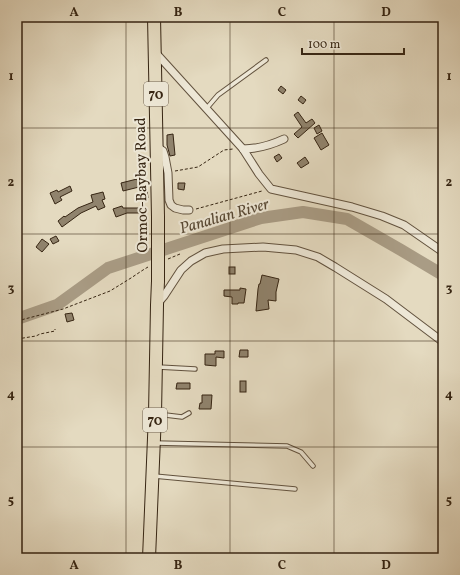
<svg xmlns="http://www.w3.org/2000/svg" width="460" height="575" font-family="Vollkorn,serif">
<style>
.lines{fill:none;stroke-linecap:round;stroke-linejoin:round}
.river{stroke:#a99c85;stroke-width:12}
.building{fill:#90836d;stroke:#362513}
.service-casing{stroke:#62523e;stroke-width:5.5}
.minor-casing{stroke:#62523e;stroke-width:9}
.trunk-casing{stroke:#362513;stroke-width:14}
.path{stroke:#362513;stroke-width:1;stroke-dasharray:3 2;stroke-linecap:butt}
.service{stroke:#ede7d6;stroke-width:3.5}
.minor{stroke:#ede7d6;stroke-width:7}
.trunk{stroke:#e4dac0;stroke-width:12}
.trunk-bridge-casing{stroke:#362513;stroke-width:14;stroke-linecap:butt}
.trunk-bridge{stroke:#e4dac0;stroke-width:12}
.grid{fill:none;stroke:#362513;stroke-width:1;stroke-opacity:0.55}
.labels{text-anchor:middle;stroke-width:4;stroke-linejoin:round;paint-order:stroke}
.shield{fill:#ede7d6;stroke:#6d5f4e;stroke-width:1}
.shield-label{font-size:14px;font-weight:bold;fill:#362513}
.street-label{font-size:15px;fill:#362513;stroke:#ede7d6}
.water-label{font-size:16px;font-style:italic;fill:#584935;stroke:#ede7d6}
.neatline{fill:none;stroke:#362513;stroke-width:1.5}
.grid-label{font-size:13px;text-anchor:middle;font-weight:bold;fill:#362513}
</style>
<rect width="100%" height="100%" fill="#e4dac0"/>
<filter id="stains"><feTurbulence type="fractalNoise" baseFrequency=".005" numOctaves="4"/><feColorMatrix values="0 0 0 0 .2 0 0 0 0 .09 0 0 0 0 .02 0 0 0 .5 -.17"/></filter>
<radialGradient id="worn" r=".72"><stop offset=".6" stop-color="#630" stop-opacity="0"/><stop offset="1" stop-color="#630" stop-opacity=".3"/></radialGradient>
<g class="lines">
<polyline class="river" points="17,319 57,305 108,268 261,218 303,212 347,219 401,250 443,275"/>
</g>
<g class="building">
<polygon points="281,86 286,90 283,94 278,90"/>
<polygon points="301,96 306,100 303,104 298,100"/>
<polygon points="298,112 306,123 312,119 315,123 298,138 294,134 302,127 294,115"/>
<polygon points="319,125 322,131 317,134 314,128"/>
<polygon points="322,133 329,145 321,150 314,138"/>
<polygon points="173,134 175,155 170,156 167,145 167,135"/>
<polygon points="279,154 282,158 277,162 274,157"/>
<polygon points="305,157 309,163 301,168 297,163"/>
<polygon points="137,179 139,187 123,191 121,183"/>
<polygon points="178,183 185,183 184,190 178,189"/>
<polygon points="70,186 72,191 60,197 62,200 55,204 50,193 57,190 58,192"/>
<polygon points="147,190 148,198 140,199 140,191"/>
<polygon points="103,192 105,199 102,200 105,207 98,210 96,206 81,213 62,227 58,221 64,216 65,217 78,208 93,202 91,195"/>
<polygon points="122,206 123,208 145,208 145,213 127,213 116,217 113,209"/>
<polygon points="56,236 59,241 53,244 50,239"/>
<polygon points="42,239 49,244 42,252 36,247"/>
<rect x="229" y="267" width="6" height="7"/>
<polygon points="262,275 279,279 276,292 276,301 268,300 269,309 256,311 258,289 259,284 260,284"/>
<polygon points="240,288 246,289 244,303 238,303 238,304 232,304 232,297 224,296 224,290 240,290"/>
<polygon points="72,313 74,320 67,322 65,314"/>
<polygon points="240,350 248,350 248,357 239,357"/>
<polygon points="215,351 224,351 224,358 216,357 216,366 205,365 205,354 215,354"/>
<rect x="240" y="381" width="6" height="11"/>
<polygon points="177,383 190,383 190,389 176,389"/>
<polygon points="202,395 212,395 211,409 199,409 200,403 202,403"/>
</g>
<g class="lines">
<g class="service-casing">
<g id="service">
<polyline points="206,109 218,95 266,60"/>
<polyline points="158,367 195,369"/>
<polyline points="157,414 182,417 189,413"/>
<polyline points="155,443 287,446 301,452 313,466"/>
<polyline points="154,476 295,489"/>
</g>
</g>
<g class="minor-casing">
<g id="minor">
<polyline points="155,52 243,149 259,174 271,189 352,207 382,216 404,225 443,252"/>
<polyline points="157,147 163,151 165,157 168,173 169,200 171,205 175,208 183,210 189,210"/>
<path d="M243 149C258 149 271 145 284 139"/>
<polyline points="158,303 164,296 181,270 191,261 205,253 223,249 263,247 296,250 318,257 335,267 386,299 443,342"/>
</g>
</g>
<g class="trunk-casing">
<g id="trunk">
<polyline points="154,17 158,217"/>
<polyline points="149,558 155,414 157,305 158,281"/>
</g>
</g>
<g class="path">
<polyline points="175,171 198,167 224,150 233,149"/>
<polyline points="196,209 262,191"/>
<polyline points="168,259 180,254"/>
<polyline points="17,321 63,309 110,291 131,278 143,270 148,267"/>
<polyline points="17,339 36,336 40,334 55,331 55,329"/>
</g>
<use href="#service" class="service"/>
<use href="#minor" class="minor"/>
<use href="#trunk" class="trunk"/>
<g class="trunk-bridge-casing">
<polyline id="trunk-bridge" points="158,217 158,281"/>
</g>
<use href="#trunk-bridge" class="trunk-bridge"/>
</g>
<path class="grid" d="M126 17V558M230 17V558M334 17V558M17 128H443M17 234H443M17 341H443M17 447H443"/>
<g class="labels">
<g class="shield">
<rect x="144" y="82" width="24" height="24" rx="3"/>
<rect x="143" y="408" width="24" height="24" rx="3"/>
</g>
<g class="shield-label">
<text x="156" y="99">70</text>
<text x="155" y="425">70</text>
</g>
<g class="street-label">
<text transform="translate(141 185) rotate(-91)" y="5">Ormoc-Baybay Road</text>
</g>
<g class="water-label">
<text transform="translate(224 215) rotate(-16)" y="6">Panalian River</text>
</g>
</g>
<rect width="460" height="575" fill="none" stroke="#e4dac0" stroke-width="44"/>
<path d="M302 48v6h102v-6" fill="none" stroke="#362513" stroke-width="2"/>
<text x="308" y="48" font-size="12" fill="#362513" stroke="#ede7d6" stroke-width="3" paint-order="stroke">100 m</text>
<rect x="22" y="22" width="416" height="531" class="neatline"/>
<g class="grid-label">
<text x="74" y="16">A</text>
<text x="178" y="16">B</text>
<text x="282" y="16">C</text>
<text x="386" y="16">D</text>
<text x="11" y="80">1</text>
<text x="449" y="80">1</text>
<text x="11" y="186">2</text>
<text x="449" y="186">2</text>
<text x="11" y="292">3</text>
<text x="449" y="292">3</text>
<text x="11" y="398">4</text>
<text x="449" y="398">4</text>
<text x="11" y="504">5</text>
<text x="449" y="504">5</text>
<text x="74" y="569">A</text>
<text x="178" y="569">B</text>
<text x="282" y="569">C</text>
<text x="386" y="569">D</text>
</g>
<rect width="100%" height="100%" filter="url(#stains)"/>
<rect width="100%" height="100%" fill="url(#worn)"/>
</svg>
